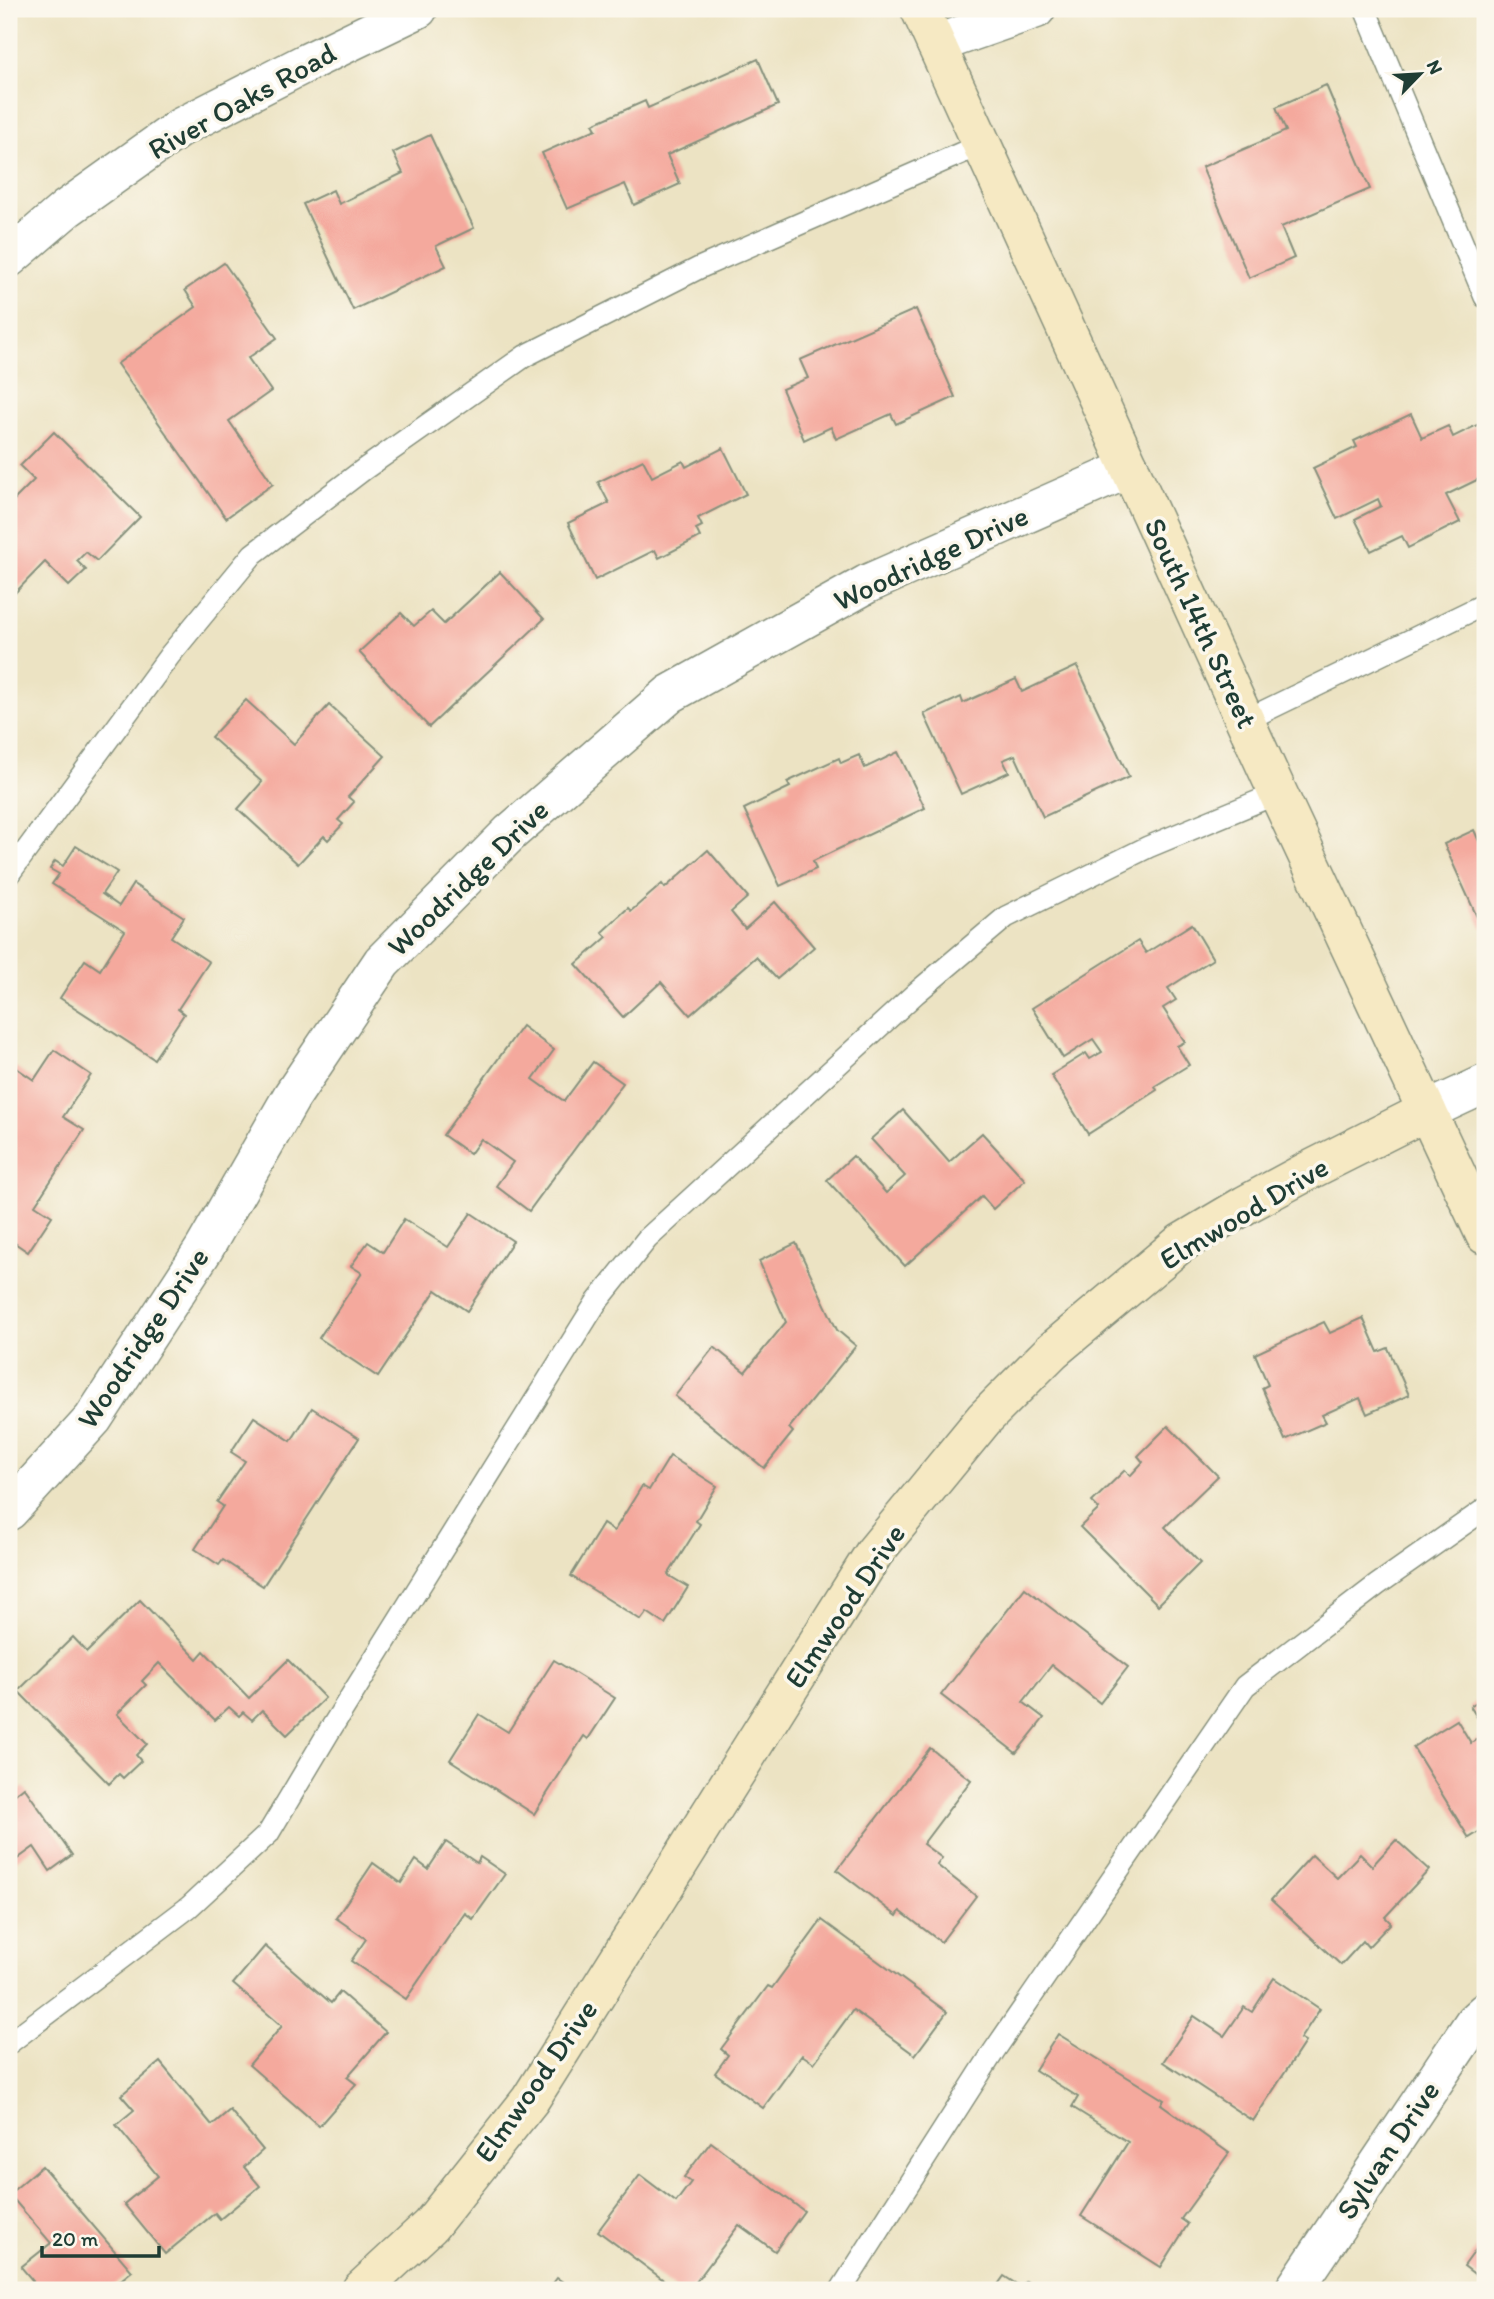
<svg xmlns="http://www.w3.org/2000/svg" width="1494" height="2299" font-family="Itim,sans-serif">
<style>
.building{fill:#f4a99d}
.lines{fill:none;stroke-linecap:round;stroke-linejoin:round}
.lane-casing{stroke:#86907c;stroke-width:24}
.street-casing{stroke:#86907c;stroke-width:41}
.secondary-casing{stroke:#86907c;stroke-width:41}
.lane{stroke:#fff;stroke-width:21}
.street{stroke:#fff;stroke-width:38}
.secondary{stroke:#f6e9c3;stroke-width:38}
.labels{text-anchor:middle;stroke-width:7;stroke-linejoin:round;paint-order:stroke}
.street-label{font-size:30px;fill:#1f3d34;stroke:#fbf7ec}
</style>
<rect width="100%" height="100%" fill="#fbf7ec"/>
<filter id="ink" filterUnits="userSpaceOnUse"><feTurbulence type="fractalNoise" baseFrequency=".0143" numOctaves="2"/><feDisplacementMap in="SourceGraphic" scale="14" xChannelSelector="R" yChannelSelector="G"/><feConvolveMatrix kernelMatrix="1 2 1 2 8 2 1 2 1" color-interpolation-filters="sRGB"/></filter>
<filter id="wash" filterUnits="userSpaceOnUse"><feTurbulence type="fractalNoise" baseFrequency=".00686" numOctaves="4" result="noise"/><feDisplacementMap in="SourceGraphic" scale="28" xChannelSelector="R" yChannelSelector="G"/><feGaussianBlur stdDeviation="1.57" result="paint"/><feColorMatrix in="noise" values="0 0 0 0 0 0 0 0 0 0 0 0 0 0 0 0 0 1.4 0 .05"/><feComposite in="paint" operator="in"/></filter>
<g filter="url(#wash)">
<rect width="100%" height="100%" fill="#ece3c3"/>
<g id="blocks">
<g class="building">
<polygon points="758,59 778,105 667,155 680,184 634,205 625,184 567,209 542,153 596,129 593,124 645,101 648,108"/>
<polygon points="1326,85 1370,189 1281,227 1294,258 1249,278 1202,167 1286,131 1276,107"/>
<polygon points="430,135 474,228 436,246 446,266 353,310 303,204 333,190 339,204 403,173 393,153"/>
<polygon points="224,263 277,338 248,358 271,391 229,421 273,484 226,518 117,364 196,307 185,290"/>
<polygon points="916,309 955,397 896,424 891,414 836,439 831,427 804,440 782,389 808,378 800,360"/>
<polygon points="1411,414 1422,438 1448,426 1453,437 1485,421 1485,476 1446,495 1460,522 1408,548 1402,536 1371,551 1355,519 1381,506 1378,499 1337,519 1313,468 1357,447 1354,441"/>
<polygon points="54,432 140,517 97,561 86,552 77,561 86,570 69,586 45,562 9,599 9,505 34,480 20,466"/>
<polygon points="723,448 746,494 698,518 702,526 696,529 700,537 659,558 655,550 595,580 568,523 609,503 598,482 643,460 652,477 683,461 686,467"/>
<polygon points="500,572 544,619 429,727 359,652 401,613 414,626 431,611 444,624"/>
<polygon points="1077,666 1129,777 1043,817 1015,755 1003,760 1009,772 961,794 924,714 961,697 963,703 1016,679 1022,692"/>
<polygon points="246,700 294,744 329,705 385,756 348,797 354,802 338,820 343,824 328,840 324,836 298,864 238,809 262,782 211,737"/>
<polygon points="898,752 925,808 813,861 816,869 780,886 744,809 790,787 787,782 839,758 841,763 859,755 865,768"/>
<polygon points="1474,830 1482,848 1485,846 1485,926 1482,928 1444,844"/>
<polygon points="76,846 117,872 102,894 119,906 133,884 184,917 171,937 209,962 178,1009 184,1014 154,1059 60,998 85,960 100,970 125,931 52,884 59,874 50,869 55,861 63,866"/>
<polygon points="708,850 748,897 731,912 745,929 775,902 814,947 777,979 756,957 690,1015 661,982 623,1017 576,964 607,937 602,932 628,908 631,911 662,884 665,888"/>
<polygon points="1192,924 1213,959 1168,988 1176,1000 1163,1008 1185,1042 1177,1046 1189,1065 1155,1086 1157,1090 1088,1134 1051,1075 1086,1053 1090,1059 1102,1052 1093,1039 1063,1058 1032,1008 1138,941 1146,953"/>
<polygon points="522,1026 554,1050 533,1079 564,1101 593,1062 623,1083 529,1211 496,1186 513,1162 481,1139 470,1154 443,1135"/>
<polygon points="54,1050 91,1075 63,1117 84,1130 35,1205 52,1216 28,1252 9,1239 9,1063 34,1080"/>
<polygon points="903,1110 949,1162 982,1133 1025,1180 993,1209 982,1196 905,1266 827,1180 853,1156 886,1193 905,1176 871,1139"/>
<polygon points="471,1213 513,1241 467,1311 436,1290 378,1377 319,1338 362,1273 351,1266 368,1242 383,1252 404,1219 448,1247"/>
<polygon points="796,1243 837,1330 856,1346 789,1428 793,1432 764,1468 675,1396 714,1347 745,1372 786,1322 759,1261"/>
<polygon points="1363,1318 1378,1352 1388,1348 1409,1395 1367,1414 1360,1398 1322,1415 1326,1422 1285,1440 1262,1388 1268,1385 1255,1354 1324,1322 1330,1333"/>
<polygon points="312,1408 359,1438 263,1586 223,1560 219,1565 195,1549 223,1506 217,1502 245,1461 231,1452 254,1417 291,1441"/>
<polygon points="1168,1426 1218,1476 1165,1527 1200,1563 1158,1605 1080,1527 1099,1509 1092,1502 1125,1470 1130,1476 1143,1462 1138,1456"/>
<polygon points="670,1456 717,1486 696,1521 700,1524 668,1575 688,1587 665,1624 647,1612 641,1620 571,1576 603,1524 614,1531 642,1486 649,1490"/>
<polygon points="1025,1588 1128,1667 1100,1703 1052,1665 1023,1702 1044,1718 1016,1753 941,1695"/>
<polygon points="140,1600 197,1659 204,1651 249,1698 288,1660 325,1698 287,1735 262,1710 252,1720 243,1712 239,1716 229,1707 215,1720 159,1663 142,1681 146,1685 117,1714 147,1744 136,1755 141,1761 123,1778 119,1774 109,1784 18,1691 73,1637 87,1652"/>
<polygon points="554,1660 615,1698 588,1739 584,1736 534,1814 450,1760 479,1714 508,1732"/>
<polygon points="1485,1697 1485,1730 1470,1706"/>
<polygon points="1457,1720 1471,1743 1485,1734 1485,1828 1469,1838 1413,1747"/>
<polygon points="930,1748 971,1780 923,1844 942,1858 937,1865 976,1896 941,1942 900,1911 897,1916 837,1870"/>
<polygon points="24,1787 72,1855 50,1871 34,1847 9,1865 9,1788 14,1795"/>
<polygon points="1396,1840 1429,1870 1385,1917 1391,1923 1368,1947 1363,1941 1341,1965 1271,1900 1312,1855 1337,1878 1360,1854 1372,1866"/>
<polygon points="446,1842 477,1863 480,1857 505,1874 473,1919 465,1913 406,1999 351,1961 366,1939 336,1918 373,1863 401,1883 416,1860 428,1869"/>
<polygon points="822,1920 947,2012 915,2055 853,2010 814,2063 802,2055 763,2108 715,2073 728,2055 721,2049 768,1986 772,1988"/>
<polygon points="265,1946 331,2003 340,1992 386,2032 347,2077 356,2084 319,2126 249,2065 282,2026 233,1984"/>
<polygon points="1274,1978 1320,2009 1300,2039 1305,2042 1253,2121 1163,2062 1194,2016 1224,2036 1244,2007 1252,2012"/>
<polygon points="1058,2034 1164,2100 1161,2104 1229,2153 1181,2219 1188,2224 1161,2267 1081,2216 1128,2142 1072,2107 1078,2097 1035,2070"/>
<polygon points="160,2062 212,2125 230,2110 263,2150 244,2167 260,2186 220,2219 215,2213 165,2254 124,2204 158,2176 116,2125 134,2110 121,2095"/>
<polygon points="711,2142 804,2211 775,2251 739,2225 690,2290 677,2290 598,2231 640,2175 676,2202 691,2182 684,2177"/>
<polygon points="42,2166 132,2271 112,2287 115,2290 21,2290 33,2281 21,2267 51,2243 9,2194"/>
<polygon points="1485,2237 1485,2282 1464,2266"/>
<polygon points="1004,2276 1021,2287 1026,2281 1039,2290 994,2290"/>
<polygon points="557,2278 575,2290 548,2290"/>
</g>
</g>
</g>
<g filter="url(#ink)">
<use href="#blocks" fill-opacity="0" stroke="#86907c" stroke-width="2"/>
<g class="lines">
<g class="lane-casing">
<g id="lane">
<polyline points="1365,9 1485,297"/>
<polyline points="1246,720 1485,604"/>
<polyline points="9,874 170,655 253,554 363,470 525,356 699,268 982,144"/>
<polyline points="9,2043 189,1907 268,1834 330,1730 596,1303 647,1239 916,993 1006,917 1148,847 1278,793"/>
<polyline points="841,2290 994,2051 1245,1686 1377,1585 1485,1509"/>
</g>
</g>
<g class="street-casing">
<g id="street">
<polyline points="936,44 1036,9"/>
<polyline points="9,258 66,209 181,127 306,63 418,9"/>
<polyline points="1427,1111 1485,1084"/>
<polyline points="9,1511 93,1419 204,1249 292,1096 382,962 511,832 670,694 867,584 1130,468"/>
<polyline points="1294,2290 1474,2022 1485,2012"/>
</g>
</g>
<g class="secondary-casing">
<g id="secondary">
<polyline points="920,9 1278,793 1485,1235"/>
<polyline points="361,2290 430,2226 530,2100 874,1553 984,1419 1052,1351 1181,1243 1245,1205 1308,1171 1427,1111"/>
</g>
</g>
<use href="#lane" class="lane"/>
<use href="#street" class="street"/>
<use href="#secondary" class="secondary"/>
</g>
</g>
<g class="labels">
<g class="street-label">
<text transform="translate(242 101) rotate(-29)" y="10">River Oaks Road</text>
<text transform="translate(931 558) rotate(-25)" y="10">Woodridge Drive</text>
<text transform="translate(1201 623) rotate(65)" y="10">South 14th Street</text>
<text transform="translate(468 878) rotate(-44)" y="10">Woodridge Drive</text>
<text transform="translate(1244 1213) rotate(-31)" y="10">Elmwood Drive</text>
<text transform="translate(143 1338) rotate(-56)" y="10">Woodridge Drive</text>
<text transform="translate(845 1606) rotate(-56)" y="10">Elmwood Drive</text>
<text transform="translate(536 2081) rotate(-55)" y="10">Elmwood Drive</text>
<text transform="translate(1388 2150) rotate(-56)" y="10">Sylvan Drive</text>
</g>
</g>
<rect width="1494" height="2299" fill="none" stroke="#fbf7ec" stroke-width="35"/>
<g transform="translate(1420 74) rotate(65)" stroke="#fbf7ec" stroke-width="5" paint-order="stroke">
<path d="M0-5L12 26L0 18L-12 26Z" fill="#1f3d34"/>
<text y="-10" font-size="19" font-weight="bold" text-anchor="middle" fill="#1f3d34">N</text>
</g>
<path d="M42 2246v10h117v-10" fill="none" stroke="#1f3d34" stroke-width="3.5"/>
<text x="52" y="2246" font-size="21" fill="#1f3d34" stroke="#fbf7ec" stroke-width="5" paint-order="stroke">20 m</text>
</svg>
